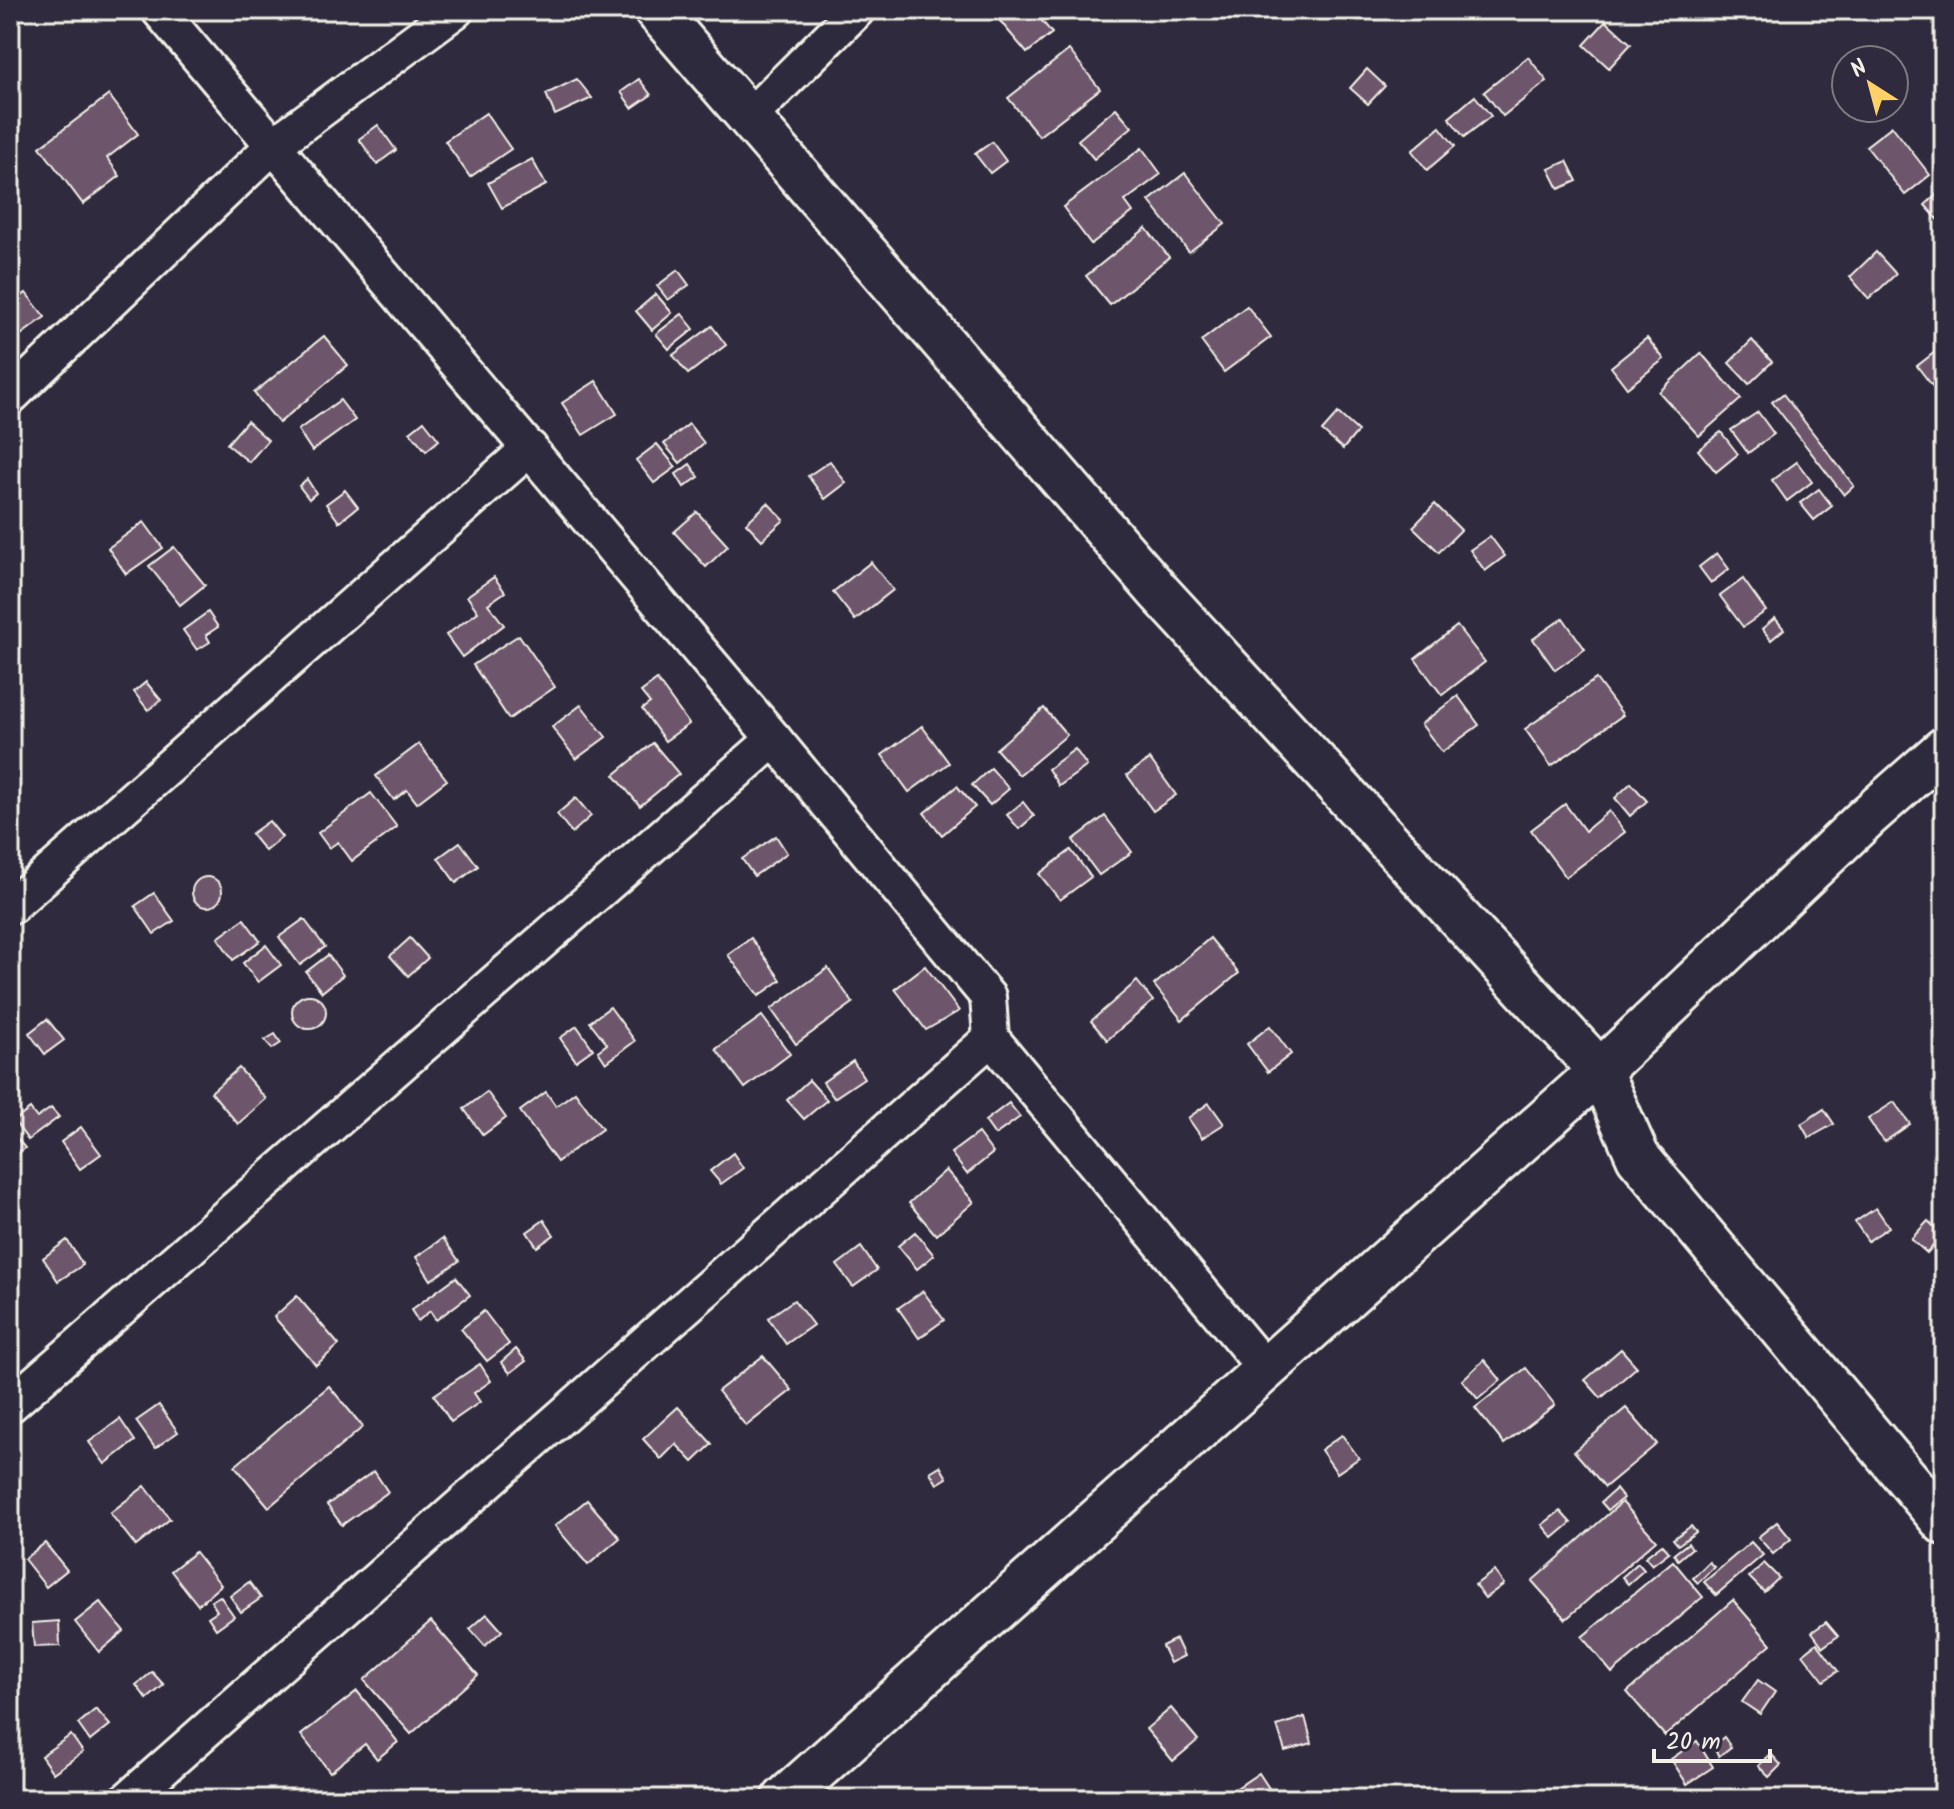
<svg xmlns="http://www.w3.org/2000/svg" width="1954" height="1809" font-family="Kalam,sans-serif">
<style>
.building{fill:#6d576c;stroke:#f4f1e8;stroke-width:2}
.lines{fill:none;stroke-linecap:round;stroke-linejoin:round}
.minor-casing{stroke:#f4f1e8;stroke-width:40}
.tertiary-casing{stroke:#f4f1e8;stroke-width:48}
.minor{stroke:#2f2a3d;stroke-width:34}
.tertiary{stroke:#2f2a3d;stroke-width:42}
</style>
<rect width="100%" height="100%" fill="#2f2a3d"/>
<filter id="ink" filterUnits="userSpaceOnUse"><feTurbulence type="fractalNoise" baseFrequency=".0125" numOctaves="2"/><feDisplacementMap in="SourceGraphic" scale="16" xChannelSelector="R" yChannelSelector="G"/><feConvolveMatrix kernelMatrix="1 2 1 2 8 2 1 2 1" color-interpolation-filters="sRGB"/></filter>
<g filter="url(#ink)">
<g class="building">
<polygon points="1013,10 1033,10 1052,33 1027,53 1000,21"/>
<polygon points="1606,21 1631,44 1609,68 1584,45"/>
<polygon points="1069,50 1100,89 1039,136 1008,98"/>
<polygon points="1528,57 1547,81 1503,116 1484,92"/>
<polygon points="1367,69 1385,86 1368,104 1350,88"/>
<polygon points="577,79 592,98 555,115 546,94"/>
<polygon points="639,79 651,95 632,108 621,92"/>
<polygon points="109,95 138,134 107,158 120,176 83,204 40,147"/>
<polygon points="1475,96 1491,116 1464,137 1449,118"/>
<polygon points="1116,108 1132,127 1094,159 1078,140"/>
<polygon points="486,113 511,149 470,177 445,141"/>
<polygon points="378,125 396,150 377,164 359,139"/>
<polygon points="1892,126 1930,175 1905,195 1866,146"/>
<polygon points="1440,127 1455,146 1427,170 1412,151"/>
<polygon points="992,142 1006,161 990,173 975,154"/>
<polygon points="1142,148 1161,174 1125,201 1133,212 1091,244 1063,207"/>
<polygon points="532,159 546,185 502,208 488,183"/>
<polygon points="1567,161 1577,181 1559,189 1549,169"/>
<polygon points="1185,173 1225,224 1189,252 1149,201"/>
<polygon points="1944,188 1944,224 1943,225 1925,205"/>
<polygon points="1146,228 1169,257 1110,305 1086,276"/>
<polygon points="1876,252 1896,274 1869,299 1850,277"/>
<polygon points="678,270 689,285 668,300 657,286"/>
<polygon points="26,293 45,317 10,343 10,305"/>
<polygon points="656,294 672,313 652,330 636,311"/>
<polygon points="1247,306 1271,337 1224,372 1201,341"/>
<polygon points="682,314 694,329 669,349 656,334"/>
<polygon points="712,326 726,345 688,374 673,355"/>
<polygon points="324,336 348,365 279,423 254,393"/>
<polygon points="1647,338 1664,359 1627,388 1611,367"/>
<polygon points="1752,340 1772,362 1749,384 1729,363"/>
<polygon points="1944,345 1944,401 1917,366"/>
<polygon points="1701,353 1741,399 1699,436 1659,392"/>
<polygon points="596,381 617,414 583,435 562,403"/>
<polygon points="1783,394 1854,486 1844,495 1772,402"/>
<polygon points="340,400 355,420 312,451 298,430"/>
<polygon points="1758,412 1774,434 1748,453 1731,430"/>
<polygon points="1338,413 1358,431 1343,449 1322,431"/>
<polygon points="247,421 268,440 249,462 227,444"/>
<polygon points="424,421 439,440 426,451 410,432"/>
<polygon points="689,424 704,443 680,463 664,444"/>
<polygon points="1721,432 1738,454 1716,472 1698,450"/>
<polygon points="657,444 676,467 654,483 636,460"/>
<polygon points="830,461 846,483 825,499 808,476"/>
<polygon points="1797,462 1812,482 1787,501 1772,480"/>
<polygon points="690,464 699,477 684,487 676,474"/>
<polygon points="307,479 316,493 309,499 299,486"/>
<polygon points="1819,489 1832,506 1814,520 1800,503"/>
<polygon points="345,490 358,507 339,522 326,504"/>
<polygon points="768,503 784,520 762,540 746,523"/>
<polygon points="1435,504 1461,530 1439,552 1413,527"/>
<polygon points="697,512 728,546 706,567 674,532"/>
<polygon points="144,522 163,548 126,574 108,548"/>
<polygon points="1490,536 1505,556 1485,571 1470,550"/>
<polygon points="174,547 205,585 180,605 149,566"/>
<polygon points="1717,553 1729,569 1711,583 1699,567"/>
<polygon points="871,562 893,590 855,620 833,592"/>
<polygon points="494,577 505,592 488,604 504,625 462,657 446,635 478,612 467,596"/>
<polygon points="1743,579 1766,611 1743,627 1720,596"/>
<polygon points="208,612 218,627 206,635 210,642 197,650 183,630"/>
<polygon points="1563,618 1585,649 1555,670 1533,639"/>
<polygon points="1775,618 1784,629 1771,640 1762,629"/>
<polygon points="1457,626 1485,662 1442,695 1415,659"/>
<polygon points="519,635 555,687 509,719 473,665"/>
<polygon points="1596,679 1623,715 1551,766 1525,729"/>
<polygon points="657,680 689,724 665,741 642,709 650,703 641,692"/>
<polygon points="146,682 161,700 148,710 134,692"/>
<polygon points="1458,696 1479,725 1442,752 1421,724"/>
<polygon points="581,705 606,737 576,759 552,727"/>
<polygon points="1044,708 1067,735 1019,775 996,749"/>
<polygon points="922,726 949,763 909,792 882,755"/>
<polygon points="653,743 679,774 640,806 614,775"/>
<polygon points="419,744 447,780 417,803 407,790 394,800 376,776"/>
<polygon points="1075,749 1087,766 1059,786 1048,769"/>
<polygon points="1150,759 1176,795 1153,811 1127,775"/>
<polygon points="991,768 1009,789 990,805 972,785"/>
<polygon points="1631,783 1647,801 1630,816 1615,798"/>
<polygon points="957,786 975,807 942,835 924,813"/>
<polygon points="371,793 397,827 352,861 338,842 329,848 318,833"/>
<polygon points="576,798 591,816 572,833 557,814"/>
<polygon points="1023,802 1034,816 1019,829 1007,815"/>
<polygon points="1565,804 1585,831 1609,811 1625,832 1566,877 1531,830"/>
<polygon points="1105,816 1132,852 1099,875 1073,840"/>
<polygon points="269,821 282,837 265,851 251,834"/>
<polygon points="776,836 787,853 754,876 742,859"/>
<polygon points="460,842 478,866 456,883 438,858"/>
<polygon points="1071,850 1091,877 1060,900 1039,874"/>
<circle cx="207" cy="892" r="15"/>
<polygon points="154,893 174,921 154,934 135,906"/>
<polygon points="244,919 260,941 233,960 218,938"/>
<polygon points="304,919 325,947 300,965 279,937"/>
<polygon points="410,938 428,958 408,976 390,956"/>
<polygon points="751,938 781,980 759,996 728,955"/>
<polygon points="1210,938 1239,973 1182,1020 1154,985"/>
<polygon points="266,945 281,965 258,982 243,963"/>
<polygon points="328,955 343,975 322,992 306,972"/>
<polygon points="925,966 959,1011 926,1030 895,989"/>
<polygon points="828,968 853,1003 796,1044 771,1009"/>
<polygon points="1137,981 1153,1001 1107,1040 1091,1021"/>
<circle cx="309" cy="1012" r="17"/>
<polygon points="610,1007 635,1041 606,1063 598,1051 607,1044 590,1022"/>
<polygon points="762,1016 790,1054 745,1088 716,1049"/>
<polygon points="47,1019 64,1040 45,1054 29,1033"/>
<polygon points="577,1026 593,1049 576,1061 560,1038"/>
<polygon points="1270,1026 1291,1054 1268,1072 1247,1044"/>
<polygon points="275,1034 281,1043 272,1049 265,1040"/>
<polygon points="853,1061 864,1078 834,1098 823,1082"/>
<polygon points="239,1068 266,1099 238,1124 211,1092"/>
<polygon points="809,1080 827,1100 804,1119 787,1100"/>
<polygon points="487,1092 506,1118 483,1135 464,1109"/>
<polygon points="546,1092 556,1106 575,1092 602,1129 557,1162 520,1111"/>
<polygon points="1894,1102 1910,1124 1884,1142 1868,1119"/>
<polygon points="1009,1103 1020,1117 995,1135 985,1121"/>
<polygon points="1209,1103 1224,1124 1202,1138 1188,1118"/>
<polygon points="51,1108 59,1117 28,1140 14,1121 30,1109 37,1118"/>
<polygon points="1824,1109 1834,1124 1809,1138 1801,1124"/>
<polygon points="81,1127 101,1154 80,1169 61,1142"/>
<polygon points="978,1133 993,1153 967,1174 951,1153"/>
<polygon points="14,1135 25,1148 10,1160 10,1138"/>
<polygon points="733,1153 743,1168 721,1184 710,1171"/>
<polygon points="946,1170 974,1202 936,1235 909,1203"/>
<polygon points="1876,1208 1889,1227 1868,1241 1855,1222"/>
<polygon points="544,1220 554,1235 537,1247 527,1232"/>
<polygon points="1928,1221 1943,1235 1927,1253 1911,1239"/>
<polygon points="915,1232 934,1255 917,1269 898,1246"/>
<polygon points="443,1238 459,1261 431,1280 416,1257"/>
<polygon points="67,1240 83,1265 58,1281 43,1258"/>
<polygon points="861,1247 877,1270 853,1287 837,1265"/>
<polygon points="456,1277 470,1295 436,1320 430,1311 418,1321 411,1310"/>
<polygon points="923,1291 944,1320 919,1338 898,1308"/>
<polygon points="297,1296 339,1345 316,1365 274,1317"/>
<polygon points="794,1300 813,1325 786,1344 768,1318"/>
<polygon points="484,1311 509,1344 487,1361 461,1329"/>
<polygon points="516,1349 526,1361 510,1373 501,1362"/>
<polygon points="1621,1349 1637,1367 1601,1398 1585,1380"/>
<polygon points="763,1356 792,1390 746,1426 718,1391"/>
<polygon points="1484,1360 1501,1380 1478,1399 1462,1380"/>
<polygon points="480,1364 491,1381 474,1393 480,1402 451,1422 434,1395"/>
<polygon points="1526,1368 1555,1405 1504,1444 1475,1408"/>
<polygon points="329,1386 363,1427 269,1507 235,1466"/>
<polygon points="159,1405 178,1432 155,1448 136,1421"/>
<polygon points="678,1407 712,1444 693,1462 676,1444 661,1459 643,1439"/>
<polygon points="1626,1408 1657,1444 1605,1487 1574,1451"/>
<polygon points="120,1419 135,1441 105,1464 89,1442"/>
<polygon points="1342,1435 1359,1458 1337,1473 1321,1450"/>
<polygon points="940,1466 947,1478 937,1484 930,1472"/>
<polygon points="374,1471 388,1492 342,1525 327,1505"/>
<polygon points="145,1486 170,1519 136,1546 110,1513"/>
<polygon points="1616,1489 1623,1498 1608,1510 1601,1502"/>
<polygon points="587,1500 620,1538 588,1565 555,1526"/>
<polygon points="1622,1502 1656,1540 1566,1619 1532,1581"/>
<polygon points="1560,1511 1571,1523 1553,1538 1542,1525"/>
<polygon points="1777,1522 1791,1539 1773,1554 1758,1537"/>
<polygon points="1691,1526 1696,1532 1678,1545 1673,1539"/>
<polygon points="1751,1542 1763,1555 1716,1595 1704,1582"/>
<polygon points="45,1543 67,1570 46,1587 24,1559"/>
<polygon points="1688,1543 1692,1548 1678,1560 1674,1554"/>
<polygon points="1662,1544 1669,1552 1652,1565 1645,1557"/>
<polygon points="195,1552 221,1585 198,1605 171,1571"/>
<polygon points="1673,1561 1703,1597 1612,1673 1582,1637"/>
<polygon points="1709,1562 1714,1567 1698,1583 1693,1578"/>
<polygon points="1638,1563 1644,1570 1628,1584 1622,1577"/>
<polygon points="1764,1563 1779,1578 1764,1592 1749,1577"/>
<polygon points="1494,1571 1504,1584 1485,1598 1475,1585"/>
<polygon points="249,1582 261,1598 241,1612 230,1596"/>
<polygon points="220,1596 234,1616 216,1629 208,1617 217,1611 211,1601"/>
<polygon points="1733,1600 1771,1644 1665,1736 1627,1692"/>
<polygon points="100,1602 124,1631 99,1652 75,1622"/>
<polygon points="487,1614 502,1631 485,1646 470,1629"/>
<polygon points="59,1621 60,1646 34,1647 32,1623"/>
<polygon points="431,1621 478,1675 411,1734 364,1680"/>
<polygon points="1826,1622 1838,1636 1823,1647 1812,1632"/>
<polygon points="1176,1639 1184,1656 1170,1663 1162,1646"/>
<polygon points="1817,1643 1838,1671 1824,1681 1803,1654"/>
<polygon points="152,1672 164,1685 147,1699 136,1685"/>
<polygon points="1758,1680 1775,1692 1760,1714 1742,1702"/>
<polygon points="357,1691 398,1742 377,1759 365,1744 330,1772 301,1735"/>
<polygon points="1171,1708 1198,1740 1173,1761 1146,1729"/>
<polygon points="96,1709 110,1725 90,1741 78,1724"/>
<polygon points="1305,1717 1312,1743 1285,1751 1277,1726"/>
<polygon points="71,1735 83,1752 53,1773 41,1756"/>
<polygon points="1724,1737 1731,1747 1719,1756 1712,1746"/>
<polygon points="1697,1741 1713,1767 1687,1784 1671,1759"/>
<polygon points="1771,1754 1781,1765 1769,1777 1758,1766"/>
<polygon points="1259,1773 1274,1796 1270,1799 1232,1799 1228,1794"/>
<polygon points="310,1788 320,1799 297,1799"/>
</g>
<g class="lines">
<g class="minor-casing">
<g id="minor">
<polyline points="159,10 774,739 988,997 991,1038 1267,1371"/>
<polyline points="749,117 857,10"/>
<polyline points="10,397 275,144 456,10"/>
<polyline points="10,907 530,448"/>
<polyline points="10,1405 774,739"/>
<polyline points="128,1799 991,1038"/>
</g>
</g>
<g class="tertiary-casing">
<g id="tertiary">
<polyline points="656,10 1159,592 1600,1071 1638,1157 1944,1523"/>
<polyline points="784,1799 1600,1071 1868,816 1944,749"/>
</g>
</g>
<use href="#minor" class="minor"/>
<use href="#tertiary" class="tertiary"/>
</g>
</g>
<rect width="1954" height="1809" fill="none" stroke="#2f2a3d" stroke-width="40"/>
<rect x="20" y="20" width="1914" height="1769" fill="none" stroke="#f4f1e8" stroke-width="3" filter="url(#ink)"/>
<g transform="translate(1870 84) rotate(324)"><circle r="38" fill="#2f2a3d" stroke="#7e7a81" stroke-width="2"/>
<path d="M0-6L14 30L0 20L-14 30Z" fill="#ffd166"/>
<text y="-12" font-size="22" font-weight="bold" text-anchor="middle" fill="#f4f1e8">N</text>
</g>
<path d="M1654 1749v12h116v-12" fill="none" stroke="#f4f1e8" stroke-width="4"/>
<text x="1666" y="1749" font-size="24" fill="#f4f1e8" stroke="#2f2a3d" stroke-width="6" paint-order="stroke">20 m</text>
</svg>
